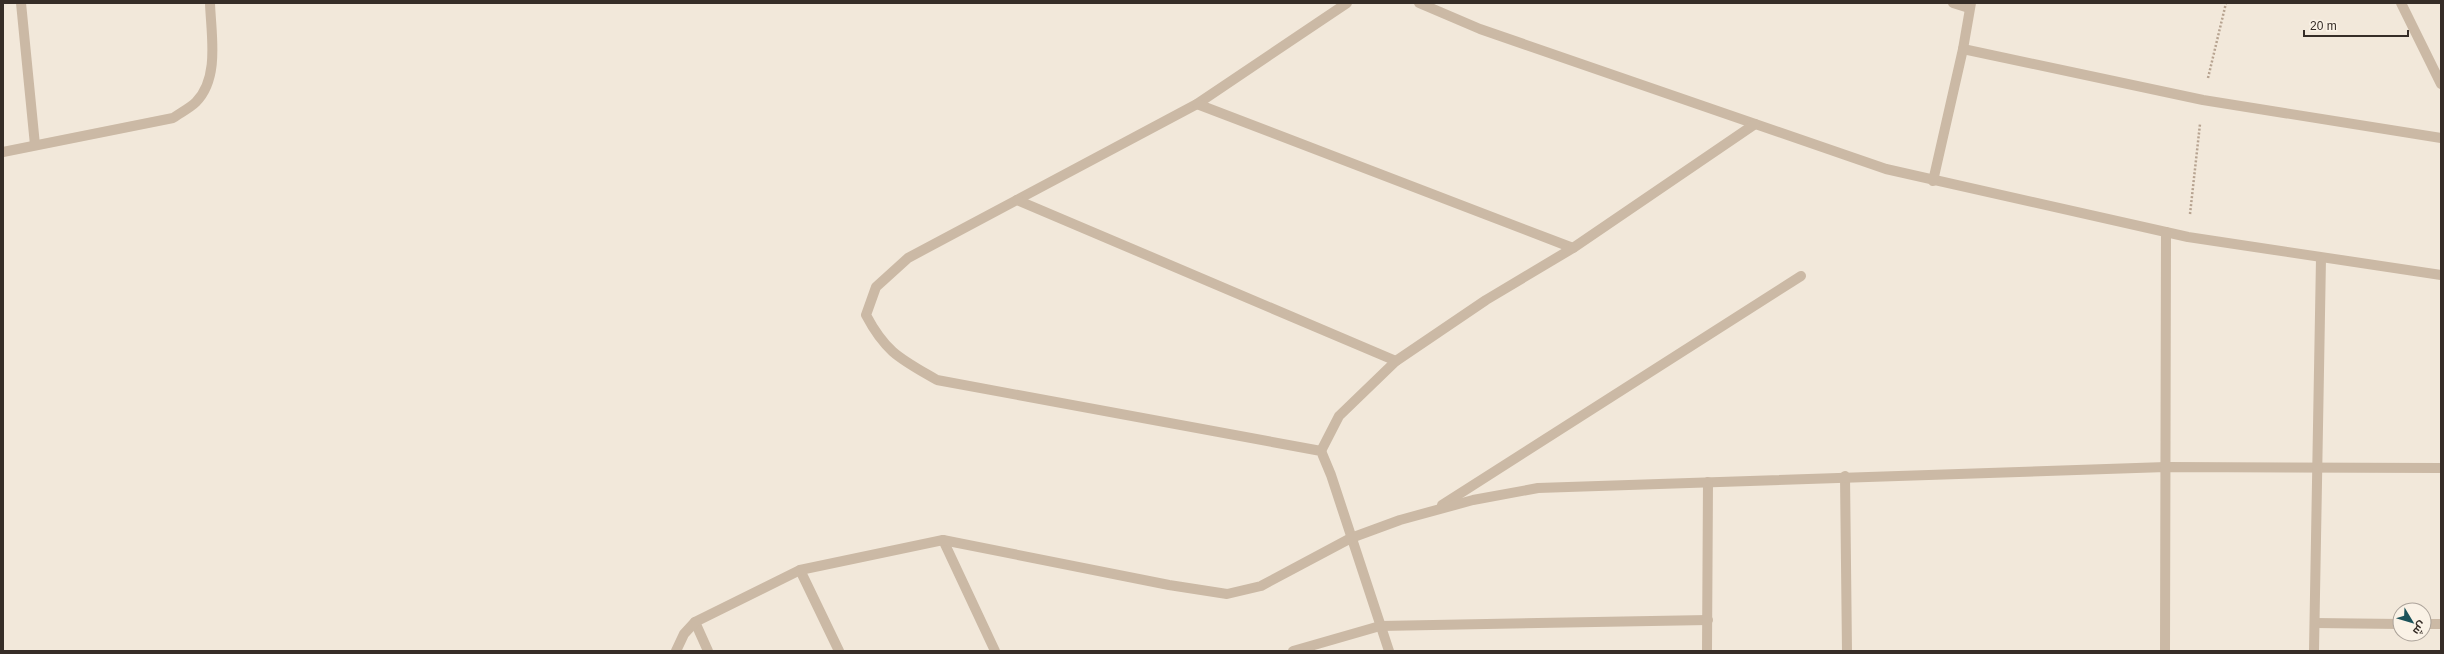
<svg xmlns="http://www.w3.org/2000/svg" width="2444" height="654" font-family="Helvetica,Cairo,sans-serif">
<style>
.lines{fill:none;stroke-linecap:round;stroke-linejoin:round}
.path{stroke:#b7a390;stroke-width:2.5;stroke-dasharray:2 2;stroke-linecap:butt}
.minor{stroke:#cbb9a5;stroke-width:10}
</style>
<rect width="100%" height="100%" fill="#f2e8da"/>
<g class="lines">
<g class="path">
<polyline points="2208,78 2226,3"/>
<polyline points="2190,214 2200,124"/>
</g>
<g class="minor">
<polyline points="21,3 35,145"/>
<path d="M1347 3 1197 104 908 258 876 287 866 315C886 353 901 359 937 380L1321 451 1331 475 1389 651"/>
<polyline points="1419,3 1480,29 1886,169 2188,237 2441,275"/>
<polyline points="1953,3 1969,8"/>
<polyline points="2401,3 2441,84"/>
<polyline points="1963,49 2203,100 2441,138"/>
<polyline points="1197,104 1573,248"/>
<path d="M3 152 173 118C180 113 190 108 196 102 220 78 211 34 210 3"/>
<polyline points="1933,181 1963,49 1971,3"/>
<polyline points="1017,200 1396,361"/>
<polyline points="1321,451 1339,416 1396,361 1486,300 1573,248 1755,124"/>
<polyline points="1845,476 1847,651"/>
<polyline points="1442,505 1801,276"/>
<polyline points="943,540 995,651"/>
<polyline points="800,570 839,651"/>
<polyline points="695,622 708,651"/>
<polyline points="2315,623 2400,624"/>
<polyline points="2424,624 2441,624"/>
<polyline points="676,651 684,634 695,622 800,570 943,540 1169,585 1227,594 1261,586 1351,538 1400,520 1473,500 1538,488 2166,467 2441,468"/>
<polyline points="1293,651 1380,626 1708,620"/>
<polyline points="1707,651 1708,482"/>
<polyline points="2165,651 2166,232"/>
<polyline points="2314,651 2321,258"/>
</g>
</g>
<rect width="2444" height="654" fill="none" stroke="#362d27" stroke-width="8"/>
<g transform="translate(2412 622) rotate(128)"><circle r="19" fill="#faf2e6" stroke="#aca39a"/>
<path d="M0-3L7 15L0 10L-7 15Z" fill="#1b5259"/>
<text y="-6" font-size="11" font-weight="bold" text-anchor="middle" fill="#362d27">ش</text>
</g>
<path d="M2304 30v6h104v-6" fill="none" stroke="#362d27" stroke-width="2"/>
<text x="2310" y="30" font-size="12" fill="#362d27" stroke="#faf2e6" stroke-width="3" paint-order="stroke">20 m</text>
</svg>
